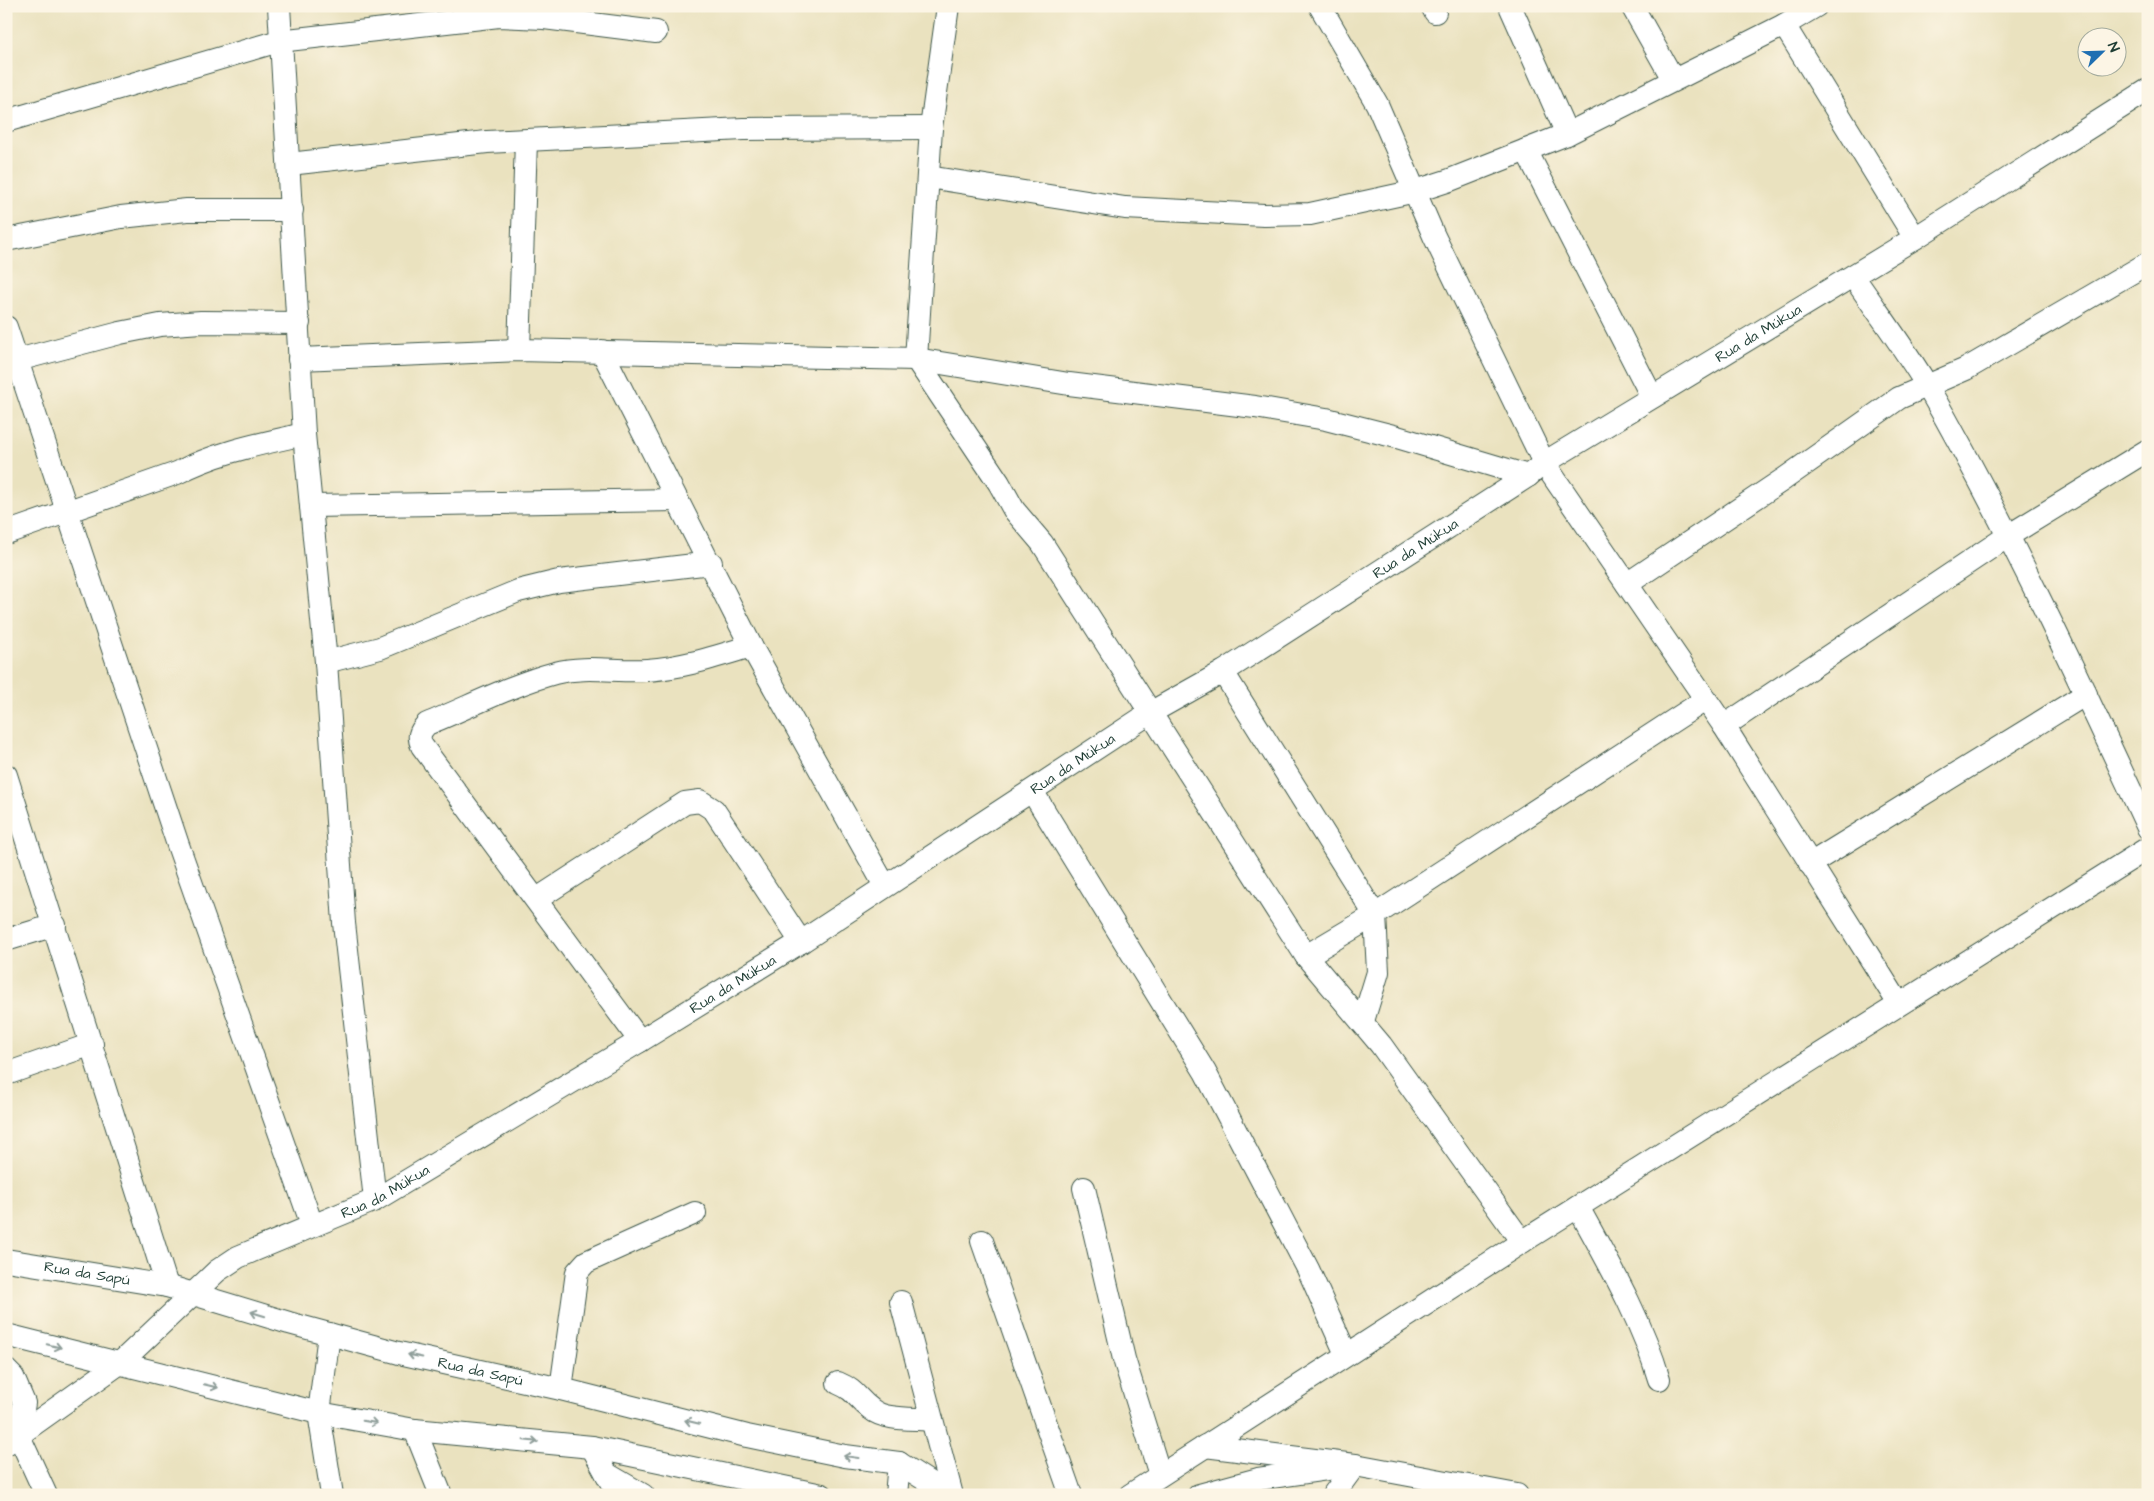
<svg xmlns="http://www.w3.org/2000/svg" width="2154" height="1501" font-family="'Architects Daughter',sans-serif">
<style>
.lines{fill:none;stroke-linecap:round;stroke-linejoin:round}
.minor-casing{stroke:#3d5649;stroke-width:24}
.minor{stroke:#fff;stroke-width:22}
.oneway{stroke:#8f9e9a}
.labels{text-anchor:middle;stroke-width:4;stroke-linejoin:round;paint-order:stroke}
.street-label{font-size:15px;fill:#1f3d34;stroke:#fcf5e5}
</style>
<rect width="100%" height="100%" fill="#fcf5e5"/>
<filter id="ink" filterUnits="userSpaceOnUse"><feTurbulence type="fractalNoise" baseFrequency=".02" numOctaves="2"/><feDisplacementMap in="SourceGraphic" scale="10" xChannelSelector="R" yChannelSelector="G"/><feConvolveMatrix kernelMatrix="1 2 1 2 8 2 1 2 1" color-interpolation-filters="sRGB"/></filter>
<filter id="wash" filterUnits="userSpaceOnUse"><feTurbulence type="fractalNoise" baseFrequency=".0096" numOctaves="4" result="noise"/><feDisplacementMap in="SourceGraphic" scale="20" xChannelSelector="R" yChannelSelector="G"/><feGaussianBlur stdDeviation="1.12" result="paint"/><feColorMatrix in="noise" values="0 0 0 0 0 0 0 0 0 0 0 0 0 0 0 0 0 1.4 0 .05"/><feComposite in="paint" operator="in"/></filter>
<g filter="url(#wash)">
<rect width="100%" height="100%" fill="#eae2bf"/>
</g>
<g filter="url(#ink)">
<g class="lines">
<g class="minor-casing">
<g id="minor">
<polyline points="279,6 304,434 326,662 344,923 375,1200"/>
<polyline points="948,6 931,128 916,359 999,483 1014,510 1042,543 1306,956 1381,1045 1522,1242"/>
<polyline points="1320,6 1377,104 1434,236 1544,463 1724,726 1899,1004"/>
<polyline points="1432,6 1435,12"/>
<polyline points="1510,6 1567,134"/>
<polyline points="1632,6 1673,79"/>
<polyline points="1784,25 1915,238"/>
<polyline points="6,121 279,41 499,16 544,18 656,32"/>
<polyline points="1526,150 1652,397"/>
<polyline points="289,164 487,142 743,129 931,128"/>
<polyline points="928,177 1125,208 1264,215 1310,214 1416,191 1450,180 1567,134 1784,25 1816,6"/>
<polyline points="6,240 121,217 187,210 292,210"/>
<path d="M1853 276C1878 313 1906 350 1929 389 2010 531 2079 679 2148 828"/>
<polyline points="6,327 178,845 312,1225"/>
<polyline points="519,350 526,141"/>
<polyline points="602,351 751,646 885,886"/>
<polyline points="299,359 519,350 916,359 1069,384 1255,407 1326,419 1397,437 1528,476"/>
<polyline points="6,363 120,333 160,325 201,322 299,323"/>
<polyline points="311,506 677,500"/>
<path d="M6 533 177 473C217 452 260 444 304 434"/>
<polyline points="1627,584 1784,479 1899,398 1966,369 2148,263"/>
<polyline points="326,662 380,648 518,591 559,581 711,563"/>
<polyline points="1223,672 1375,915 1378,972 1363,1021"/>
<polyline points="1724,726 2008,536 2148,450"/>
<polyline points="6,775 167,1286"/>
<polyline points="1032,791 1205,1072 1308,1269 1346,1354"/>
<polyline points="1810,864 2086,694"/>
<polyline points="537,899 685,803 700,801 714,810 801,942"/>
<polyline points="6,940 55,925"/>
<polyline points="1306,956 1375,915 1705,700"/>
<path d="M640 1041 422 746C418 737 419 732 427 724 469 707 511 685 555 673 586 665 616 672 647 670 686 667 714 657 751 646"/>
<polyline points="6,1074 92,1044"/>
<polyline points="1084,1188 1124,1359 1160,1475"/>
<path d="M1578 1207C1608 1262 1641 1318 1659 1379"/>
<polyline points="982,1241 1071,1495"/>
<path id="s1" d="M6 1260 167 1286 289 1323 399 1353 561 1389 747 1436 845 1456 899 1463 949 1495"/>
<polyline points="901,1302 952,1495"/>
<polyline points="329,1334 319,1413 332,1495"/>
<polyline points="6,1335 319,1413 415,1430 592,1447 822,1495"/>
<polyline points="6,1370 13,1377 24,1403 19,1436 46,1495"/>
<path d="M838 1383C857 1391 856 1398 871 1409 885 1421 914 1418 932 1420"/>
<polyline points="561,1389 577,1272 586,1262 695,1213"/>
<polyline points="415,1430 441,1495"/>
<path id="s2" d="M6 1444 120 1363 217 1271 238 1257 375 1200 640 1041 801 942 1150 713 1223 672 1528 476 1544 463 1915 238 2148 90"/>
<polyline points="1205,1446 1355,1465 1333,1495"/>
<polyline points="592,1447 618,1495"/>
<polyline points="607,1474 643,1495"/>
<polyline points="896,1495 899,1463"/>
<polyline points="1130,1495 1522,1242 2148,848"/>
<polyline points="1199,1495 1258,1479 1355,1465 1517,1495"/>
</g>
</g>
<use href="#minor" class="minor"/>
</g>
<defs><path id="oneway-shaft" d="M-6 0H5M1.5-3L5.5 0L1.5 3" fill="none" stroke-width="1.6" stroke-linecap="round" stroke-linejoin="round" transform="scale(1.25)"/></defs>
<g class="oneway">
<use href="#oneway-shaft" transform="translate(258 1314) rotate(-163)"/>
<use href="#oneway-shaft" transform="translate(54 1346) rotate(14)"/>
<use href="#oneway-shaft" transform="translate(415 1356) rotate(-168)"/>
<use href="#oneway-shaft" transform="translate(211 1386) rotate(14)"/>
<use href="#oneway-shaft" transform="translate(370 1422) rotate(10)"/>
<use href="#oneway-shaft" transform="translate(692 1422) rotate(-166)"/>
<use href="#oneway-shaft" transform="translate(531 1441) rotate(6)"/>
<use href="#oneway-shaft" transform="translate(851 1457) rotate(-172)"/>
</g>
</g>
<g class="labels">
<g class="street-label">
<text dy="5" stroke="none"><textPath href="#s2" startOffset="2080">Rua da Múkua</textPath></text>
<text dy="5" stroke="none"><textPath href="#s2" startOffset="1675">Rua da Múkua</textPath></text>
<text dy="5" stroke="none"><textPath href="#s2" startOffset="1270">Rua da Múkua</textPath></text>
<text dy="5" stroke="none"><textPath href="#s2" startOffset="865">Rua da Múkua</textPath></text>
<text dy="5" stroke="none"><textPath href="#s2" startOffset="460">Rua da Múkua</textPath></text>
<text dy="5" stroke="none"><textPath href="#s1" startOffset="82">Rua da Sapú</textPath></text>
<text dy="5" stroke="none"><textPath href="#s1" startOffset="488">Rua da Sapú</textPath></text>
</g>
</g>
<rect width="2154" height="1501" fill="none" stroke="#fcf5e5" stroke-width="25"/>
<g transform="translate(2102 52) rotate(67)"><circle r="24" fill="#fcf5e5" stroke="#a4ab9e"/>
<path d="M0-4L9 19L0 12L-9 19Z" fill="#1f6fb2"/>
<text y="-8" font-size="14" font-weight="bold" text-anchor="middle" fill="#1f3d34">N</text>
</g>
</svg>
